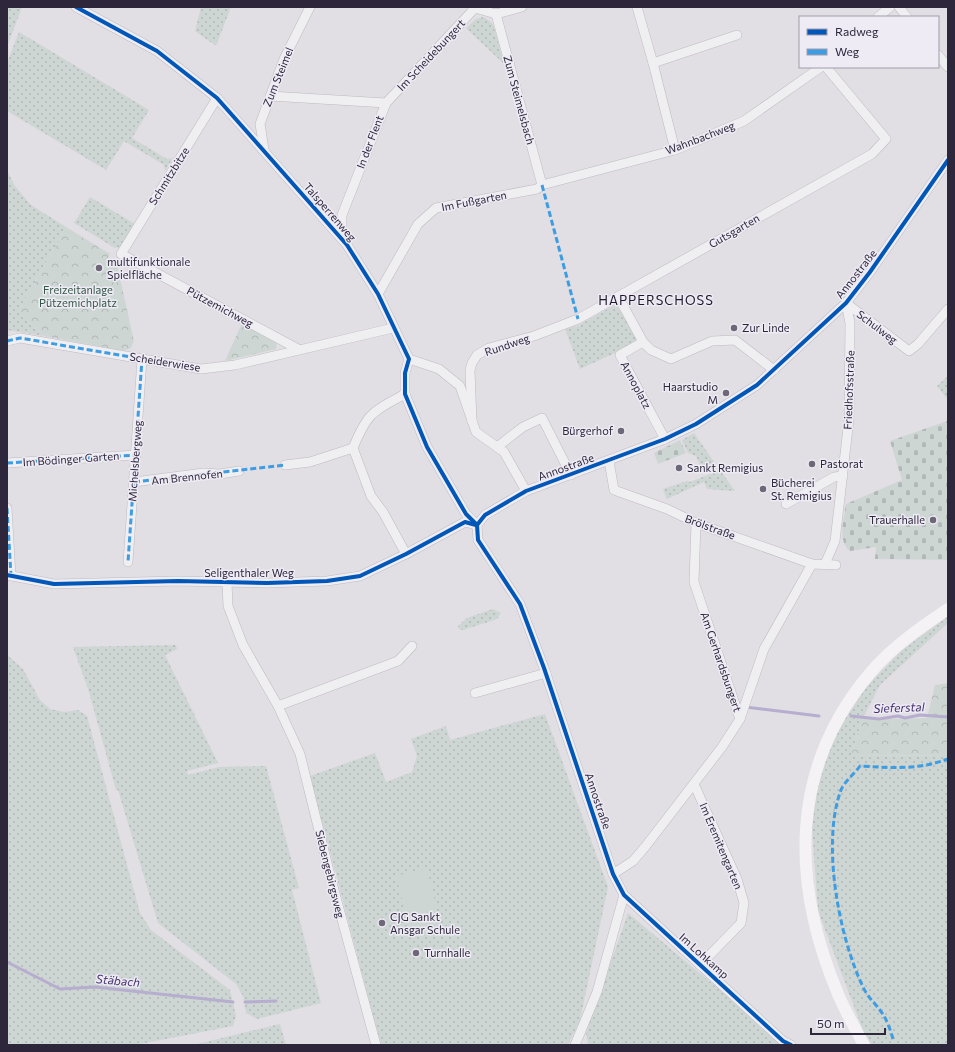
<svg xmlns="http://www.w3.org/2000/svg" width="955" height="1052" font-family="Commissioner,sans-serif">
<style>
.grass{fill:url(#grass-dots)}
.forest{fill:url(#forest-crowns)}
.cemetery{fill:url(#cemetery-stones)}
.pitch{fill:#ced6d4}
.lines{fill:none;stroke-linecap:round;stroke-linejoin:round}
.stream{stroke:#b6adcf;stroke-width:3}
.minor-casing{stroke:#bebbc1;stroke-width:10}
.minor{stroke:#efeef1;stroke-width:9}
.secondary{stroke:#f4f2f5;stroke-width:12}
.quiet{stroke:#3d9ce2;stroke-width:3;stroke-dasharray:6 3;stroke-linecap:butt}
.cycleway-casing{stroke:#eeebf4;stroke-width:6}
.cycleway{stroke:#0057b8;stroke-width:4}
.poi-dot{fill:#6d6777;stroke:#eeebf4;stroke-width:1.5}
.labels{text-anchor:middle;stroke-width:3;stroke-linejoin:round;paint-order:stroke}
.street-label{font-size:11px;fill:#2e273c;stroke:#eeebf4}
.poi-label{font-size:11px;fill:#2e273c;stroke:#eeebf4;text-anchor:start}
.park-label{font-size:11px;fill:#345747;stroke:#eeebf4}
.water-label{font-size:12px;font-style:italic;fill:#44326e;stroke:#eeebf4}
.quarter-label{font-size:13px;letter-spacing:1px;fill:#21192c;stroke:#eeebf4}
</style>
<defs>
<pattern id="grass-dots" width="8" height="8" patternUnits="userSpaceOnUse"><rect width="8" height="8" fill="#ced6d4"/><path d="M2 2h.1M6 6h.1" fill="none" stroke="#b1b8b7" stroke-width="1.8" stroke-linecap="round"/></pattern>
<pattern id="forest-crowns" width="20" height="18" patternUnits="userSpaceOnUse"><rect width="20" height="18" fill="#ced6d4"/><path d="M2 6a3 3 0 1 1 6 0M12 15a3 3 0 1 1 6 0" fill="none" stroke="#b1b8b7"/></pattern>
<pattern id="cemetery-stones" width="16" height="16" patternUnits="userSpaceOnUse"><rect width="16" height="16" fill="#ced6d4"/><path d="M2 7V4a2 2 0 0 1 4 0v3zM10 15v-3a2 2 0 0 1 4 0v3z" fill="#b1b8b7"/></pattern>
</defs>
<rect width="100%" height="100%" fill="#e1dee4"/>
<g class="grass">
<polygon points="7,7 22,7 7,47"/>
<polygon points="201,7 231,7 216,46 195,31"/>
<polygon points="484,17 493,24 504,64 466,28 476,19"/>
<polygon points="19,32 149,110 132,138 167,159 173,158 165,171 164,165 124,141 106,170 7,111 7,63"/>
<polygon points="7,171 15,186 31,205 66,227 18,312 44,336 7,330"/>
<polygon points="90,197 135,224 121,247 115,248 74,223"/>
<polygon points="616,304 639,342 580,369 565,329 577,326"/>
<polygon points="948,376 948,400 937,386"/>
<polygon points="694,433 717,466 703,473 696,456 688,453 682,440"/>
<polygon points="720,470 735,491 707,489 704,482 667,499 663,489 687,481 690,482"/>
<polygon points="493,609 501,613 497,619 463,630 459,629 458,626 467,618"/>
<polygon points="948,616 948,623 880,685 863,718 851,755 948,756 948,1045 872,1045 864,1033 818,911 812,828 820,761 848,714 867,686 901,651"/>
<polygon points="176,645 177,649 165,655 218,763 187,771 188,775 219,767 266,766 299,888 292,890 321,1003 257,1019 246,1013 243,996 236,984 158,923 118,790 116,790 89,692 73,647"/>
<polygon points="7,655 23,669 40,700 50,709 64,712 78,710 87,716 140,913 151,930 230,990 236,1016 233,1026 135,1045 7,1045"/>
<polygon points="545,714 608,887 580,1020 568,1045 381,1045 310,776 375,753 386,782 412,772 417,756 411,739 446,726 450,740"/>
<polygon points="628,913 758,1022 781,1045 588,1045 586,1033"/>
<polygon points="280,1024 286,1045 193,1045"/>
</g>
<g class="forest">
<polygon points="66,227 110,254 108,258 117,265 134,341 131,348 124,351 44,336 18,312"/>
<polygon points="242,323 277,341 276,349 225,361"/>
<polygon points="948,683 948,756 851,755 863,718 888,719 927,718 935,685"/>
</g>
<g class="cemetery">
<path d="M947 421 948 560 875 559 876 547 850 551C837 541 844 519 846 504L902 480 890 441Z"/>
<polygon points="680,440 686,453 658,464 654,453"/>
</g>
<polygon class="pitch" points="427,868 442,931 412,938 396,876"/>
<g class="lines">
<g class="stream">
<polyline points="745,707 819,716"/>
<polyline points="851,716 879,719 898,716 905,718 920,715 948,717"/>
<polyline points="7,962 60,989 95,987 233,1002"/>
<polyline points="245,1002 276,1001"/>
</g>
<g class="minor-casing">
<g id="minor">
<polyline points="76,7 157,51 217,98 347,245 378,294 409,359 405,373 405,394 427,447 466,514 477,525"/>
<polyline points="637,7 653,63 675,150"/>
<polyline points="899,7 907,17"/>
<polyline points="496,14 542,185"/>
<polyline points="878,17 890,7"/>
<polyline points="938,55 948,67"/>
<polyline points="653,63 737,35"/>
<polyline points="270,96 386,103"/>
<polyline points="217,98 121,254 298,349"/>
<polyline points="264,149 260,124 284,59 310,7"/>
<polyline points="346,241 342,232 342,215 386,103 475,8 496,14 522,7"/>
<polyline points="378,294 418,224 436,208 537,189 542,185 675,150 744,121 821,67"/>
<polyline points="619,298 643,342 651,350 671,359 712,341 735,340 774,370"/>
<polyline points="846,303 909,351 918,344 948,309"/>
<polyline points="7,341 20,338 201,369 235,365 393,328"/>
<polyline points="643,342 620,355 665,439"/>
<polyline points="409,359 439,369 460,386 476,432 504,452 526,491"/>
<path d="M405 394C372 412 368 412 353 448L371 496 383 512 406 554"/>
<polyline points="472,421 470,370 472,363 477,355 489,348 534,336 578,319 872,154 886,139 826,67"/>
<polyline points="497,447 523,427 542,418 571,475"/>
<polyline points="609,461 614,490 667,509 696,523 812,564 836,565"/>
<polyline points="7,463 136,455"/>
<polyline points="285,465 310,462 353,448"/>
<polyline points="134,482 204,473 220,474 239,471"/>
<polyline points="786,504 834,477 843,476"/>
<polyline points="7,508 11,576"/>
<polyline points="696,523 694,582 740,719"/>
<polyline points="128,562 142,359"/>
<polyline points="825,564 835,541 849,419 850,323 846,303"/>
<polyline points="7,575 54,584 178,581 267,583 327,581 360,576 406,554 465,522 476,525"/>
<polyline points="227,583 228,606 243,645 278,706 300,754 331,879 376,1045"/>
<polyline points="475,693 546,673"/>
<polyline points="278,706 398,661 412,646"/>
<polyline points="694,784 737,879 744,903 741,923 700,965"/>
<polyline points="613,874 633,861 645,847 722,747 740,719 764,649 812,564"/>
<polyline points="575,1045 597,992 624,895"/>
<polyline points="791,1045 783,1041 624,895 613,874 544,668 520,604 478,540 477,525 485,515 526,491 665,439 696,424 757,385 846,303 870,272 948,160"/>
</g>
</g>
<use href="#minor" class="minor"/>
<path class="secondary" d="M864 1045C855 1028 845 1011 838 994 791 882 789 768 871 672 892 647 921 627 948 609"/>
<g class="quiet">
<polyline points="542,185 578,319"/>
<polyline points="7,341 20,338 142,359 128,562"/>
<polyline points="7,463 136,455"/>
<polyline points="134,482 285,465"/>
<polyline points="7,508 11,576"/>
<path d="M893 1039C891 1032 888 1023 884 1016 878 1006 868 998 863 987 839 937 821 843 841 790 844 782 855 773 860 766 892 768 918 770 948 759"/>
</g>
<g class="cycleway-casing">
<g id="cycleway">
<polyline points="76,7 157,51 217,98 347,245 378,294 409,359 405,373 405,394 427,447 466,514 477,525"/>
<polyline points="7,575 54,584 178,581 267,583 327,581 360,576 406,554 465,522 476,525"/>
<polyline points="791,1045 783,1041 624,895 613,874 544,668 520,604 478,540 477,525 485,515 526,491 665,439 696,424 757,385 846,303 870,272 948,160"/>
</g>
</g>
<use href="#cycleway" class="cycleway"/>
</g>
<g class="poi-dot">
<circle cx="99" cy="268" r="4"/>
<circle cx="734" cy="328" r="4"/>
<circle cx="726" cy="393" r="4"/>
<circle cx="621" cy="431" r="4"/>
<circle cx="812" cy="464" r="4"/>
<circle cx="679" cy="468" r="4"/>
<circle cx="763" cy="489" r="4"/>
<circle cx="933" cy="520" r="4"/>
<circle cx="382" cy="923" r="4"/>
<circle cx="416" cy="953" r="4"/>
</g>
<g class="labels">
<g class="street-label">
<text transform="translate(431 55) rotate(-47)" y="4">Im Scheidebungert</text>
<text transform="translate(278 77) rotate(-68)" y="4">Zum Steimel</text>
<text transform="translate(519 100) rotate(75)" y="4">Zum Steimelsbach</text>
<text transform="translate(700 138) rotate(-21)" y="4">Wahnbachweg</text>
<text transform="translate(370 142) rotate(-69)" y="4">In der Flent</text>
<text transform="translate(169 176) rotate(-58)" y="4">Schmitzbitze</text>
<text transform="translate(474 201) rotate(-11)" y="4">Im Fußgarten</text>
<text transform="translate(330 212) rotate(49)" y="4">Talsperrenweg</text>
<text transform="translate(734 231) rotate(-30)" y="4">Gutsgarten</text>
<text transform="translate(856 274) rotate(-52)" y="4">Annostraße</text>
<text transform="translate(220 307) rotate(28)" y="4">Pützemichweg</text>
<text transform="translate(877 327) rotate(37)" y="4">Schulweg</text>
<text transform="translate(507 345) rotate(-19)" y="4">Rundweg</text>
<text transform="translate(165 362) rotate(9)" y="4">Scheiderwiese</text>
<text transform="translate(636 385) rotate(62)" y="4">Annoplatz</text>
<text transform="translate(849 390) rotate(-88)" y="4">Friedhofsstraße</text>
<text transform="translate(71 459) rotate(-4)" y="4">Im Bödinger Garten</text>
<text transform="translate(135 461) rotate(-86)" y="4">Michelsbergweg</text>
<text transform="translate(566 467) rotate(-20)" y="4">Annostraße</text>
<text transform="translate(187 477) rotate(-6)" y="4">Am Brennofen</text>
<text transform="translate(710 527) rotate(20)" y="4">Brölstraße</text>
<text x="249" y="577">Seligenthaler Weg</text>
<text transform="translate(721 662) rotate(71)" y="4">Am Gerhardsbungert</text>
<text transform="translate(598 801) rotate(71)" y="4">Annostraße</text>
<text transform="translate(721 846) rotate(67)" y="4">Im Eremitengarten</text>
<text transform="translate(330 874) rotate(76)" y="4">Siebengebirgsweg</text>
<text transform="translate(704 956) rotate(42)" y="4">Im Lohkamp</text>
</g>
<g class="poi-label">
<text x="107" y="266">multifunktionale<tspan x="107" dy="13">Spielfläche</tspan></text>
<text x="742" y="332">Zur Linde</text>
<text x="718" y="391" text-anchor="end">Haarstudio<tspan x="718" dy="13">M</tspan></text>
<text x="613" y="435" text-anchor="end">Bürgerhof</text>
<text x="820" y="468">Pastorat</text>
<text x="687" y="472">Sankt Remigius</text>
<text x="771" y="487">Bücherei<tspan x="771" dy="13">St. Remigius</tspan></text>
<text x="925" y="524" text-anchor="end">Trauerhalle</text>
<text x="390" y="921">CJG Sankt<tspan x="390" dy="13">Ansgar Schule</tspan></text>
<text x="424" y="957">Turnhalle</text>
</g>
<g class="park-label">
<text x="78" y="294">Freizeitanlage<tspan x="78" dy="13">Pützemichplatz</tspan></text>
</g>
<g class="water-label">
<text transform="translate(899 708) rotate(-2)" y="4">Sieferstal</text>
<text transform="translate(118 981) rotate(5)" y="4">Stäbach</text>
</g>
<g class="quarter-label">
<text x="656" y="305">HAPPERSCHOSS</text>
</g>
</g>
<rect width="955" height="1052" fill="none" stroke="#2e273c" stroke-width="16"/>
<rect x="799" y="16" width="140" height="52" fill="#eeebf4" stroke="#a19daa"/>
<rect x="807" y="29" width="20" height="6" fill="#0057b8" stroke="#a19daa"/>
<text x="835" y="36" font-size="12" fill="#2e273c">Radweg</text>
<rect x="807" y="49" width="20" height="6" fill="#3d9ce2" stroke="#a19daa"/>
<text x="835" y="56" font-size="12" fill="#2e273c">Weg</text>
<path d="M811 1028v6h74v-6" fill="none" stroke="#2e273c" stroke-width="2"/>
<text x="817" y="1028" font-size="12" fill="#2e273c" stroke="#eeebf4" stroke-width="3" paint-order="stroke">50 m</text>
</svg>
